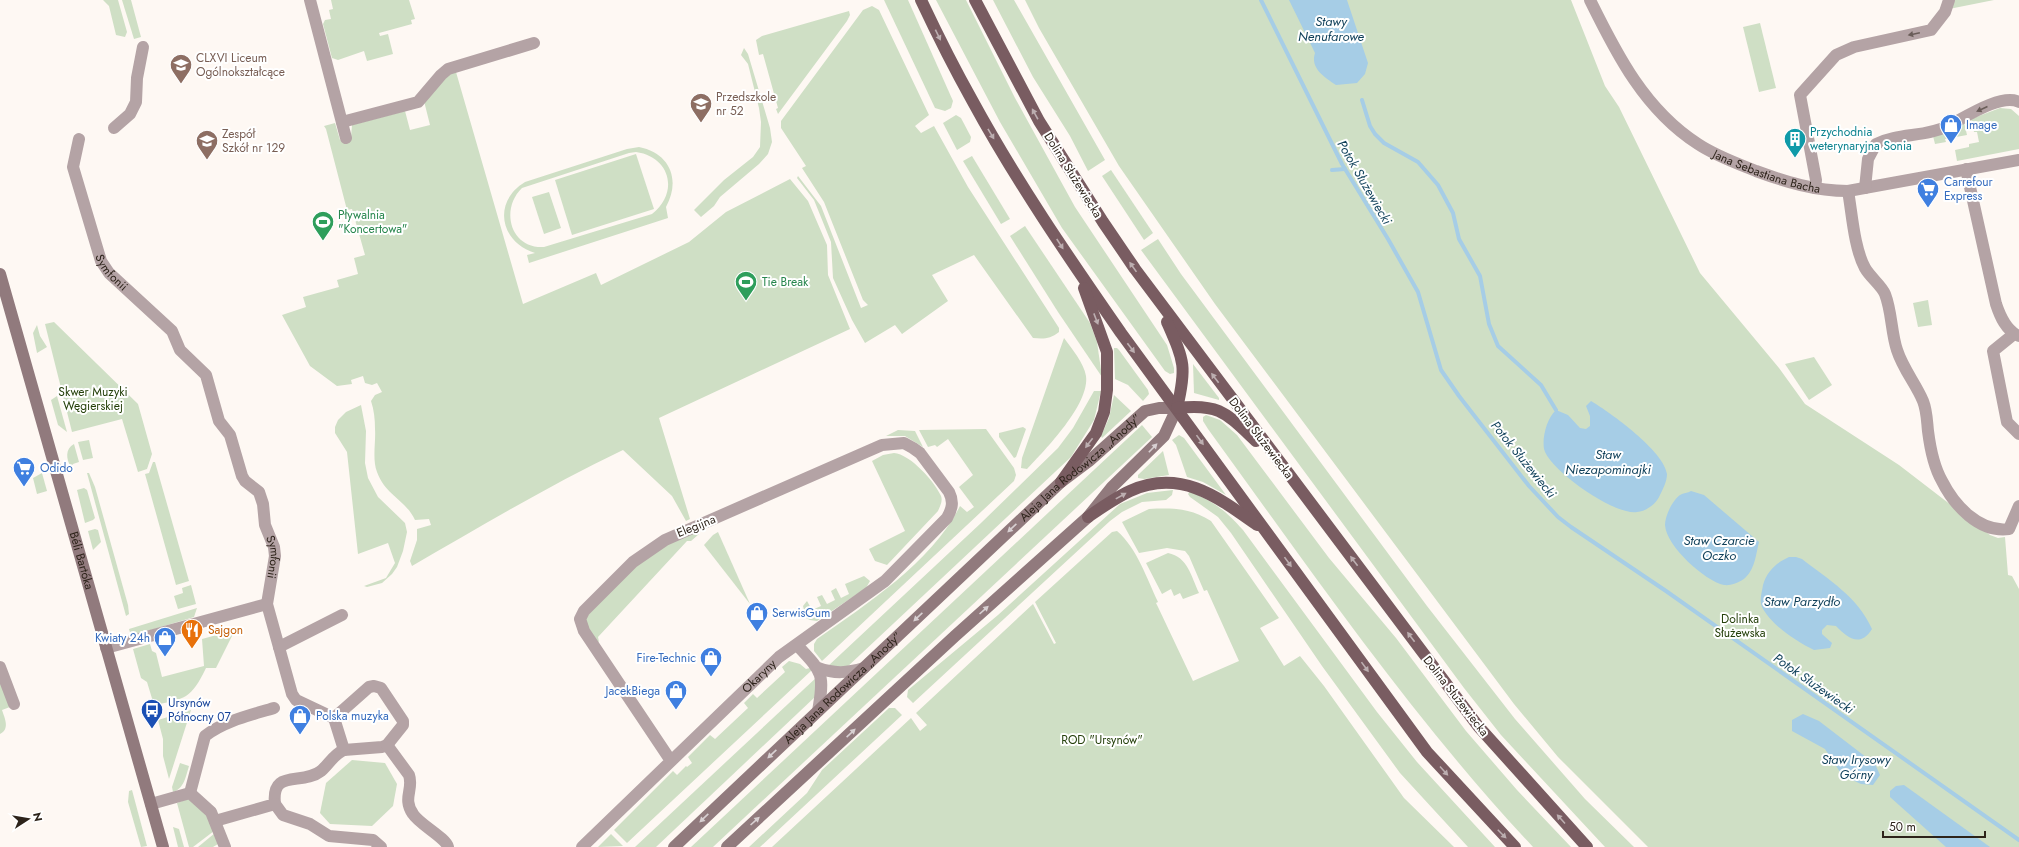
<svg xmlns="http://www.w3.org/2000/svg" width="2019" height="847" font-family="Jost,sans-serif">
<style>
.green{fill:#cfdfc5;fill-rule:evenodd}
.water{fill:#a6cde6}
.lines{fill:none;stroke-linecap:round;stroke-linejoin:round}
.stream{stroke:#a6cde6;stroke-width:4}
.street{stroke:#b4a3a5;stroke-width:12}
.secondary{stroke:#917a7d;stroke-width:12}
.primary{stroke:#795c61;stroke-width:12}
.oneway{fill:#6a5d59}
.oneway2{fill:#bcaeb0}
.oneway3{fill:#d8d0d2}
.labels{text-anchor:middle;stroke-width:4;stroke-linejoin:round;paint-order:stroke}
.education-label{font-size:12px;fill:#785e54;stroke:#fff;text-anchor:start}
.shop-label{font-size:12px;fill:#366cbe;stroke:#fff;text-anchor:start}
.culture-label{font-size:12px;fill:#0d838f;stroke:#fff;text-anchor:start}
.street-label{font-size:12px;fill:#2d231a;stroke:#fff}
.leisure-label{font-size:12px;fill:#27864d;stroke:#fff;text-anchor:start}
.park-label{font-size:12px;fill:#25400b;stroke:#fff}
.food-label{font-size:12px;fill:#c56008;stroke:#fff;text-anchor:start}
.transit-label{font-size:12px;fill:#164399;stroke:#fff;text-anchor:start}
.water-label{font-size:13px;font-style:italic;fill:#0e3f59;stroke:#fff}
</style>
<rect width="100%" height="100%" fill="#fef8f3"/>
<g class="green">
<polygon points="103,0 118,0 127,32 125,37 116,35 109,6"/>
<polygon points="122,0 131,0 141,37 134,39"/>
<polygon points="331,0 409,0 415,19 411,20 412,24 379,33 380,36 388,34 393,54 367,61 364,51 338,60 332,58 323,24 325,20 331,19 329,10 333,9"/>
<polygon points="884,0 908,0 953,101 951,108 945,111 935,108"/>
<polygon points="936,0 966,0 1015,98 1075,207 1167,345 1174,368 1174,373 1170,374 1165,371 1062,228 1000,122"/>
<polygon points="993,0 1014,0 1105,160 1088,171 1070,136 1033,77"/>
<polygon points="1025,0 1571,0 1605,86 1619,107 1700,273 1779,368 1805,404 1899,465 1990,535 1998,538 2005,537 2008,575 2012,576 2019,589 2019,847 1648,847 1558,757 1514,704 1215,304 1119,166 1039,28"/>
<polygon points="1955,0 1994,0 1949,9"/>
<path d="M872 6 879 10 929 115 915 126 921 133 934 126 968 187 1059 328V332C1050 339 1044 339 1033 338L974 255 932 275 948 301 902 334 895 325 865 343 852 320 833 278 831 242 814 200 797 178 798 176 821 206 861 308 868 305 863 300 824 202 802 168 806 166 781 128V121L863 10Z"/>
<polygon points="849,11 850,15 847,21 778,114 776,109 778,108 763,54 759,55 756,40 762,36"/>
<polygon points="1760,23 1776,88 1759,92 1743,27"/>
<polygon points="744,48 748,54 770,128 772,142 768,154 759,164 720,197 714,206 701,217 694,210 724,180 753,157 760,147 761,122 759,108 748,64 741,55"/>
<path d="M456 72 523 304 596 273 601 285 689 242 726 212 790 179 808 201 827 245 828 275 850 329 659 418 690 519 686 521 672 496 623 450C550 485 481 526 412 566L410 561 417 540V529L431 525 429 519 415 520C405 499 386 496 377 472 372 459 376 442 375 429 375 419 374 410 371 401L375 395 382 392 377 383 372 385 365 383 363 376 351 380 352 384 337 386 310 366 282 315 306 307 303 297 339 287 337 280 358 274 354 258 365 255 352 209 347 210 326 129 324 126 335 123 340 140 351 137 352 125 405 111 410 130 430 125 424 101 446 75Z"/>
<polygon points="2000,108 2011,109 2019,116 2019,149 1957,161 1955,150 1969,147 1969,144 1979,142 1977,132 1974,132 1971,119"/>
<polygon points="956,115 961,118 971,137 970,142 957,150 943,123"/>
<polygon points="1964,122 1967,135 1945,139 1946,142 1935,144 1933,136"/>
<path d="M639 147C670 153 681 180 666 207L668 218 529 263 527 255 535 253C500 242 492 202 525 182L627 149ZM636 152C671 157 679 193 652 214L544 247C510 249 500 209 522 188L629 153Z"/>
<polygon points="636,154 654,209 572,235 555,180"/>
<polygon points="972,156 1010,219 1001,224 963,161"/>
<polygon points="1111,170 1153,233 1144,240 1102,176"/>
<polygon points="549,192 561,228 544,234 532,197"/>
<polygon points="1025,226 1090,323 1097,342 1102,377 1058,312 1010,236"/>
<polygon points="1158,239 1181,274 1427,606 1515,719 1585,799 1634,847 1605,847 1501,735 1464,688 1141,250"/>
<polygon points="1928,300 1932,325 1918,327 1913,303"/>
<polygon points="54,322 138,404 152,454 147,469 138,472 122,419 72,432 45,324"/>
<polygon points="37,325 40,336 47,347 37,353 33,333"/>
<path d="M1064 338C1072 349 1084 363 1086 376 1090 404 1045 450 1027 469L1021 468 1022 458Z"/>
<polygon points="1114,348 1117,348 1119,350 1148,390 1149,394 1143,401 1128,385 1115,379"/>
<polygon points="1814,357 1832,385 1809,400 1785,364"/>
<polygon points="1193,364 1219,398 1219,400 1194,393"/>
<polygon points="1094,391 1101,391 1094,420 1071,457 845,669 827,667 981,523 1058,448 1073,428"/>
<polygon points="1114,395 1131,411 1102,438 1101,436 1109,418"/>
<polygon points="57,396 67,432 58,425 51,400"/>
<polygon points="361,405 366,431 365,463 368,478 378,497 405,523 407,532 403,551 397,567 392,574 382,583 367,587 364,586 386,578 395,563 388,543 358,554 347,452 335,433 335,427 338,420 346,412"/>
<path d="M1206 415 1220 420 1237 435 1329 558 1396 638 1466 731 1517 790 1571 847H1533C1412 718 1312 572 1208 429L1203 421V417Z"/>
<polygon points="1142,425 1152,437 1106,480 713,847 691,847"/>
<polygon points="1023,427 1026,429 1016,457 1014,458 999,437 999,433"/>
<path d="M986 429 1014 468 1016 475 1014 481 822 661 814 651V644L817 639C867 604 932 562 960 506L967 512 974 507 959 487 973 475 948 439 937 447 935 445 928 447 919 430Z"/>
<polygon points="898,430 915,431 923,447 905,436 886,436"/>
<polygon points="1179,435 1184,438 1226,495 1203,482 1187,477 1176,445 1172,440"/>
<polygon points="89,440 93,458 83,460 78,442"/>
<path d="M74 444 79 462 73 464 71 467C66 459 65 449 74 444Z"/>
<polygon points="1163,451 1169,475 1144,479 1138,478 1138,475"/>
<path d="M894 453C910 454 935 482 941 496 943 501 940 506 938 511L887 565 875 561 869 549 905 531 872 461 883 455Z"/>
<polygon points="153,462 155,462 189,581 176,585 145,474 149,473"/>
<polygon points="42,473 47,491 37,494 33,478"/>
<polygon points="87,473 89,473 95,487 128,605 129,614 126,616"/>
<polygon points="84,488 87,490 95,518 93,520 85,523 77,490"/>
<polygon points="1173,490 1172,495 1166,500 1142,502 1122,512 1110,521 913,703 907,697 908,690 998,615 1120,504 1147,493"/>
<path d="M1190 491C1215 503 1224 509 1243 530L1377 712 1417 762 1495 847H1468L1400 773 1322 666 1231 533 1218 517 1190 497 1188 494Z"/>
<path d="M1149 509C1174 508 1190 508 1211 521L1279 618 1260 628 1284 666 1300 656 1324 686 1404 798 1454 847H772L911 718 920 731 927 725 916 713 1033 604 1054 644 1056 643 1035 602 1112 532 1117 531C1137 548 1147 579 1158 602L1156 603 1158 607 1193 681 1239 661 1207 590 1204 591 1189 556 1185 551 1167 548 1139 553 1122 522Z"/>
<polygon points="95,529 98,530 101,542 93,550 88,531"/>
<polygon points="698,531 699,534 691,541 687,541 598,637 599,642 591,638 585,618 633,566 671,541"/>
<polygon points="718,532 750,604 704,545 713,535"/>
<path d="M1168 553C1188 557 1191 576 1199 593L1183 599 1180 593 1174 596 1171 589 1162 594 1146 563Z"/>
<polygon points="864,576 870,581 866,588 817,621 810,620 806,618 803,606 807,601 812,610 821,606 817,597 822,595 827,604 835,600 831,591 836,588 841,598 849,594 845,584"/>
<polygon points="191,585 196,604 178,609 174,596 183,593 182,588"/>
<polygon points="197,608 194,617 131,636 129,629"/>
<path d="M235 630 216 668H206C191 699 185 699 154 705L147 682 141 678 133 649 150 644 152 651 156 653 162 677 204 666 202 639Z"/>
<polygon points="789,661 800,664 806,669 810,668 812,670 627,843 614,830 673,771 677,775 686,766 687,767 692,763 688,757 710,735 715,739 748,708 744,703 753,694 757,698 785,672 782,667"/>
<polygon points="818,676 816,696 656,847 635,847"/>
<path d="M0 678 10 707 2 710C5 719 10 729 0 734Z"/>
<polygon points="889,708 895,708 902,715 760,847 749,847 807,793 822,770"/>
<polygon points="191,710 169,779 163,756 163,739 158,720"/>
<polygon points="352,760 385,763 397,784 393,806 372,826 330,824 320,813 326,783"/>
<path d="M180 763 189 766C186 776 184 789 173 792L172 787Z"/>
<polygon points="132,790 147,846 141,847 128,802 129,791"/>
<polygon points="187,799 189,799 206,813 214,831 193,847 189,847 177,803"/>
<polygon points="173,827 179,829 184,847 178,847"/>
<polygon points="215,833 218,844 213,847 198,847"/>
<polygon points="611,834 623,846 598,847"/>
</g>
<g class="water">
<path d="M1289 0H1347L1368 63 1365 74 1357 83 1336 85C1324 77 1310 68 1315 53Z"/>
<path d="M1591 401C1611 413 1664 451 1667 474 1667 481 1663 489 1660 495 1656 504 1647 511 1637 512 1615 516 1549 470 1544 449 1542 437 1547 418 1556 410L1568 415 1580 428 1586 429 1590 426V416L1586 406Z"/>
<path d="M1691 491 1704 495 1759 542C1756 554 1755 568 1746 577 1741 582 1731 586 1724 585 1705 581 1666 546 1665 525 1665 516 1672 501 1680 495 1683 493 1688 493 1691 491Z"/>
<path d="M1789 557H1796L1802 559C1829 580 1858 597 1872 629 1860 648 1848 638 1836 626L1827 625 1822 630V634L1832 643 1830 648 1814 650C1796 641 1771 625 1762 607 1759 600 1762 592 1763 585 1767 571 1776 563 1789 557Z"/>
<polygon points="1803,714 1819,721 1875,764 1880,775 1873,785 1861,784 1848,778 1840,772 1825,749 1792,731 1792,720"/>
<polygon points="1904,785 1990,847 1946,847 1890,797 1890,791 1896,786"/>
</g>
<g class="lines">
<g class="stream">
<polyline points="1261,0 1342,164 1388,239 1418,292 1441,370 1459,396 1529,486 1558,517 1571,527 1666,591 2019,840"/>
<polyline points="1362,100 1370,126 1375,134 1384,143 1418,162 1438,185 1453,213 1459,239 1480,276 1489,324 1498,346 1541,385 1556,410"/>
<polyline points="1332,170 1345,169"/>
</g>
<g class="street">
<polyline points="310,0 346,138"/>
<path id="s1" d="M1590 0C1617 55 1645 110 1698 144 1716 156 1736 163 1756 171 1786 182 1815 191 1848 191L2019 160"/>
<polyline points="342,122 418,102 441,75 448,69 534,43"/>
<polyline points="114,128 130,114 136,102 137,78 143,47"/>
<path id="s2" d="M79 139 73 167 101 261 109 273 172 331 180 350 206 375 219 421 230 435 242 476 245 481 259 492 263 504 265 525 274 547 275 556 267 604 292 694 296 700 334 718 369 687 374 686 381 688 403 721V725L387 745 382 747 344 750C334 754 329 764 321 771 302 786 271 768 275 804L215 821"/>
<path d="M1966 169 1996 304C2000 316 2006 331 2019 336"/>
<polyline points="1815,188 1816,180 1800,95 1836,55 1854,47 1931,30 1945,12 1949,0"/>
<path d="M1865 188 1868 159 1876 144C1898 133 1926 137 1948 126 1964 118 2001 93 2019 102"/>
<path d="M1848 191C1852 213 1854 248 1865 268 1870 277 1882 286 1885 294 1892 312 1891 332 1897 350 1903 369 1916 384 1923 401 1927 411 1927 422 1928 431 1930 447 1934 467 1942 481 1954 505 1979 533 2009 529L2019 506"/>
<polyline points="2014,334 1993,351 2007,422 2019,434"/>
<path d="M797 645C822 672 825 673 818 711"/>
<polyline points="279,647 342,615"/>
<polyline points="106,648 267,604"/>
<polyline points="0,667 14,704"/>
<path d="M818 668C835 674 847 673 864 668"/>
<polyline points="334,718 344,750"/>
<path d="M387 745 409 775C414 789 402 798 413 814 419 824 446 838 448 847"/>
<path d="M190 793 205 736C224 721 251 715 274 708"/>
<polyline points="151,804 190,793 211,812 225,847"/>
<polyline points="275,804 283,815 310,824 329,836 373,840 381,847"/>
<path id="s3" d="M582 847 779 657 885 581 947 518C952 509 954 502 949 492L920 453 913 448 904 443 882 445 665 540 633 562 584 611 580 619 584 631 671 761"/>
</g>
<g class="secondary">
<path id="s4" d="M0 274 163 847"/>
<path id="s5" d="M674 847 1061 482 1089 461 1145 411 1159 408H1177L1164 436 1112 487 1088 517 955 636 727 847"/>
</g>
<g class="primary">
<path d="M921 0C937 34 954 68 972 100 1016 181 1069 258 1121 333L1427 752 1515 847"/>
<polyline points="975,0 1039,121 1103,222 1135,269 1478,726 1587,847"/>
<path d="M1167 322C1184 361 1187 366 1177 408"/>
<path d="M1177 408C1219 403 1226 413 1256 441"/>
<polyline points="1061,482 1096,433 1104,412 1107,390 1107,352 1084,288"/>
<path d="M1088 517C1101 508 1115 498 1130 491 1180 468 1218 497 1257 525"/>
</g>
</g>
<defs><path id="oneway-solid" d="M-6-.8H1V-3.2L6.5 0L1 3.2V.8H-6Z"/></defs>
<g class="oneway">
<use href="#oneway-solid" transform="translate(1914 34) rotate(168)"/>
<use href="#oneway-solid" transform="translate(1982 109) rotate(156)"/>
</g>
<g class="oneway2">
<use href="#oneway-solid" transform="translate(938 35) rotate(64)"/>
<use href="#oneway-solid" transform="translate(1035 114) rotate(-119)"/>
<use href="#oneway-solid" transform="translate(991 134) rotate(59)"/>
<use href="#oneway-solid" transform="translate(1060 244) rotate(57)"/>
<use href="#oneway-solid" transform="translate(1133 267) rotate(-125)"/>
<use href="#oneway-solid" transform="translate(1096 319) rotate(69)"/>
<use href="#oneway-solid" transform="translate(1131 348) rotate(53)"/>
<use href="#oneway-solid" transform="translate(1215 378) rotate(-127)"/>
<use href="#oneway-solid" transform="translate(1200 440) rotate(54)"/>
<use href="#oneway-solid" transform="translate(1089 443) rotate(127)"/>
<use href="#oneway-solid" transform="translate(1121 496) rotate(-29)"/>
<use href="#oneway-solid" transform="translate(1354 561) rotate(-127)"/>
<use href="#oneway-solid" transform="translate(1288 562) rotate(54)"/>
<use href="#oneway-solid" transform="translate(1411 637) rotate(-127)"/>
<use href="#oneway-solid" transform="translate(1365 667) rotate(54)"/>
<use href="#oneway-solid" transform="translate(1444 771) rotate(48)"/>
<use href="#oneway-solid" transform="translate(1561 819) rotate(-132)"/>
<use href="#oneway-solid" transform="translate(1502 834) rotate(45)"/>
</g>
<g class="oneway3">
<use href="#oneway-solid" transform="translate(1153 448) rotate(-46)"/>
<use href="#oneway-solid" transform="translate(1012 528) rotate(137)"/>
<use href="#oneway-solid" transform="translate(984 610) rotate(-42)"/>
<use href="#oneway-solid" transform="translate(918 617) rotate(137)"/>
<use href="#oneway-solid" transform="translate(851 733) rotate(-43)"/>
<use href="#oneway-solid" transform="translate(772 754) rotate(137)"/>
<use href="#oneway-solid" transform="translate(704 818) rotate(136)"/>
<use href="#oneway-solid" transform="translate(755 821) rotate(-42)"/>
</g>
<defs>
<g id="school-pin" transform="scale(1.15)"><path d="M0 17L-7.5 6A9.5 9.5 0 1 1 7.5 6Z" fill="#8d6e63" stroke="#fff"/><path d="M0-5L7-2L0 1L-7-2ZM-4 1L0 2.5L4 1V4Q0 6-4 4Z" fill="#fff"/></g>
<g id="shop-pin" transform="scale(1.15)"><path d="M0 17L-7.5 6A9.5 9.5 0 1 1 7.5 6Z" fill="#3f7fe0" stroke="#fff"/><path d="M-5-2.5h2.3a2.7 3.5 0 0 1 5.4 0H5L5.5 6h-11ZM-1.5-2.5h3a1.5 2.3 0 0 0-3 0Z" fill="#fff"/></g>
<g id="building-pin" transform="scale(1.15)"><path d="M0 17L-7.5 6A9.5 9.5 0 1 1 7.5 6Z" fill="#0f9aa8" stroke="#fff"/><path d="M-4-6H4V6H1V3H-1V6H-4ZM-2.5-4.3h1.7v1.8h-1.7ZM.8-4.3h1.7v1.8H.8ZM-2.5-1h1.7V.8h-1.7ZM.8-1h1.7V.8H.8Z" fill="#fff"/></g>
<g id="supermarket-pin" transform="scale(1.15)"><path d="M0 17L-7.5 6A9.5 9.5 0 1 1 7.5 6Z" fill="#3f7fe0" stroke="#fff"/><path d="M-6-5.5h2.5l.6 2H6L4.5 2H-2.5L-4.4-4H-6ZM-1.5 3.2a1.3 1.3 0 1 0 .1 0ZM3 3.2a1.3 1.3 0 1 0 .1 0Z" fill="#fff"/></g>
<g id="stadium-pin" transform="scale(1.15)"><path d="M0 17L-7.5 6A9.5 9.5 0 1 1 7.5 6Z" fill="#2e9e5b" stroke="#fff"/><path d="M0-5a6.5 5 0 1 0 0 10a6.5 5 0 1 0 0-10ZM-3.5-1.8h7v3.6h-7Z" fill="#fff"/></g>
<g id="restaurant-pin" transform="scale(1.15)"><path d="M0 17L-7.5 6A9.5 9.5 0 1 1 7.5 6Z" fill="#e8710a" stroke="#fff"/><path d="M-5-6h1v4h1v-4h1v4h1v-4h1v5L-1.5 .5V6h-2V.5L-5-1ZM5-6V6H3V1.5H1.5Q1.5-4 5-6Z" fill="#fff"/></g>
<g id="bus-pin" transform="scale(1.15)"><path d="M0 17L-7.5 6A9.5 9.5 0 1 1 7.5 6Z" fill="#1a4fb4" stroke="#fff"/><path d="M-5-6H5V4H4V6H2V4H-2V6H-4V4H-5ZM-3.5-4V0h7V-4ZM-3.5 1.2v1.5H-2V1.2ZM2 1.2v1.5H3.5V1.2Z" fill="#fff"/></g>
</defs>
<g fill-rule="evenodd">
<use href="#school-pin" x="181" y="65"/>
<use href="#school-pin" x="701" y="104"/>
<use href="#shop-pin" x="1951" y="125"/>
<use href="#building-pin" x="1795" y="139"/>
<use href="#school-pin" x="207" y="141"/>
<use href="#supermarket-pin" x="1928" y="189"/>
<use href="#stadium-pin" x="323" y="222"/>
<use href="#stadium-pin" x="746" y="282"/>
<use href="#supermarket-pin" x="24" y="468"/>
<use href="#shop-pin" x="757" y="613"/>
<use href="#restaurant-pin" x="192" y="630"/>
<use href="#shop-pin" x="165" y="638"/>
<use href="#shop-pin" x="711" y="658"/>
<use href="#shop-pin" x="676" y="691"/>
<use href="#bus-pin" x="152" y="710"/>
<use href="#shop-pin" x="300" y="716"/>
</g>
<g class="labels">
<g class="education-label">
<text x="196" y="62">CLXVI Liceum<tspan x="196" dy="14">Ogólnokształcące</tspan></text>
<text x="716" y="101">Przedszkole<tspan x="716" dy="14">nr 52</tspan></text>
<text x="222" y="138">Zespół<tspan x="222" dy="14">Szkół nr 129</tspan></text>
</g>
<g class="shop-label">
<text x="1966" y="129">Image</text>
<text x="1944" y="186">Carrefour<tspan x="1944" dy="14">Express</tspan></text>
<text x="40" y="472">Odido</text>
<text x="772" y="617">SerwisGum</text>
<text x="150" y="642" text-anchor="end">Kwiaty 24h</text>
<text x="696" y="662" text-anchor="end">Fire-Technic</text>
<text x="660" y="695" text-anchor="end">JacekBiega</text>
<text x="316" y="720">Polska muzyka</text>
</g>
<g class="culture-label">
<text x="1810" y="136">Przychodnia<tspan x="1810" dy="14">weterynaryjna Sonia</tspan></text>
</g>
<g class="street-label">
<text dy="4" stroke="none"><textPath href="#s1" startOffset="257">Jana Sebastiana Bacha</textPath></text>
<text transform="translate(1073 175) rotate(58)" y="4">Dolina Służewiecka</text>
<text dy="4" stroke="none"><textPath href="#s2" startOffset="142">Symfonii</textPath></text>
<text transform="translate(1261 438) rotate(53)" y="4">Dolina Służewiecka</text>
<text dy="4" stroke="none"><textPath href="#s5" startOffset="556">Aleja Jana Rodowicza „Anody”</textPath></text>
<text transform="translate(696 526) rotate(-22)" y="4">Elegijna</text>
<text dy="4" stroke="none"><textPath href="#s2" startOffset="483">Symfonii</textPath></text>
<text dy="4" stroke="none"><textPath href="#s4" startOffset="298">Béli Bartóka</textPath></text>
<text dy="4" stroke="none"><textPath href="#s3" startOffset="246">Okaryny</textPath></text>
<text dy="4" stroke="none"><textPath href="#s5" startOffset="232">Aleja Jana Rodowicza „Anody”</textPath></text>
<text transform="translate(1456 696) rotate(52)" y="4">Dolina Służewiecka</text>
</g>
<g class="leisure-label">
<text x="338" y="219">Pływalnia<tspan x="338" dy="14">"Koncertowa"</tspan></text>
<text x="762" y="286">Tie Break</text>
</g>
<g class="park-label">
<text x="93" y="396">Skwer Muzyki<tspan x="93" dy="14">Węgierskiej</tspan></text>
<text x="1740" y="623">Dolinka<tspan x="1740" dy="14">Służewska</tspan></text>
<text x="1102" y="744">ROD "Ursynów"</text>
</g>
<g class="food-label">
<text x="208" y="634">Sajgon</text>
</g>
<g class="transit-label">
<text x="168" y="707">Ursynów<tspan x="168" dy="14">Północny 07</tspan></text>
</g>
<g class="water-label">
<text x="1331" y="26">Stawy<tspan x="1331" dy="15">Nenufarowe</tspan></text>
<text transform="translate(1365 182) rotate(60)" y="5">Potok Służewiecki</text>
<text x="1608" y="459">Staw<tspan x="1608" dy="15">Niezapominajki</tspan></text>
<text transform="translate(1524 459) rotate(51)" y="5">Potok Służewiecki</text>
<text x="1719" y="545">Staw Czarcie<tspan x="1719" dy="15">Oczko</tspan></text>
<text x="1802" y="606">Staw Parzydło</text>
<text transform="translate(1814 683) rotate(35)" y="5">Potok Służewiecki</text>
<text x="1856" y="764">Staw Irysowy<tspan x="1856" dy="15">Górny</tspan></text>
</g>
</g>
<g transform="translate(28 819) rotate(78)" stroke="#ffffff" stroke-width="3" paint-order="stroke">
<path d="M0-3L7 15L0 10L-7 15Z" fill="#2d231a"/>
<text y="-6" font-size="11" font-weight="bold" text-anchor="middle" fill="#2d231a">N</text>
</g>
<path d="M1883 831v6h102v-6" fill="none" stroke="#2d231a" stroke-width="2"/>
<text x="1889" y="831" font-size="12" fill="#2d231a" stroke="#ffffff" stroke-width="3" paint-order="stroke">50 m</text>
</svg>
